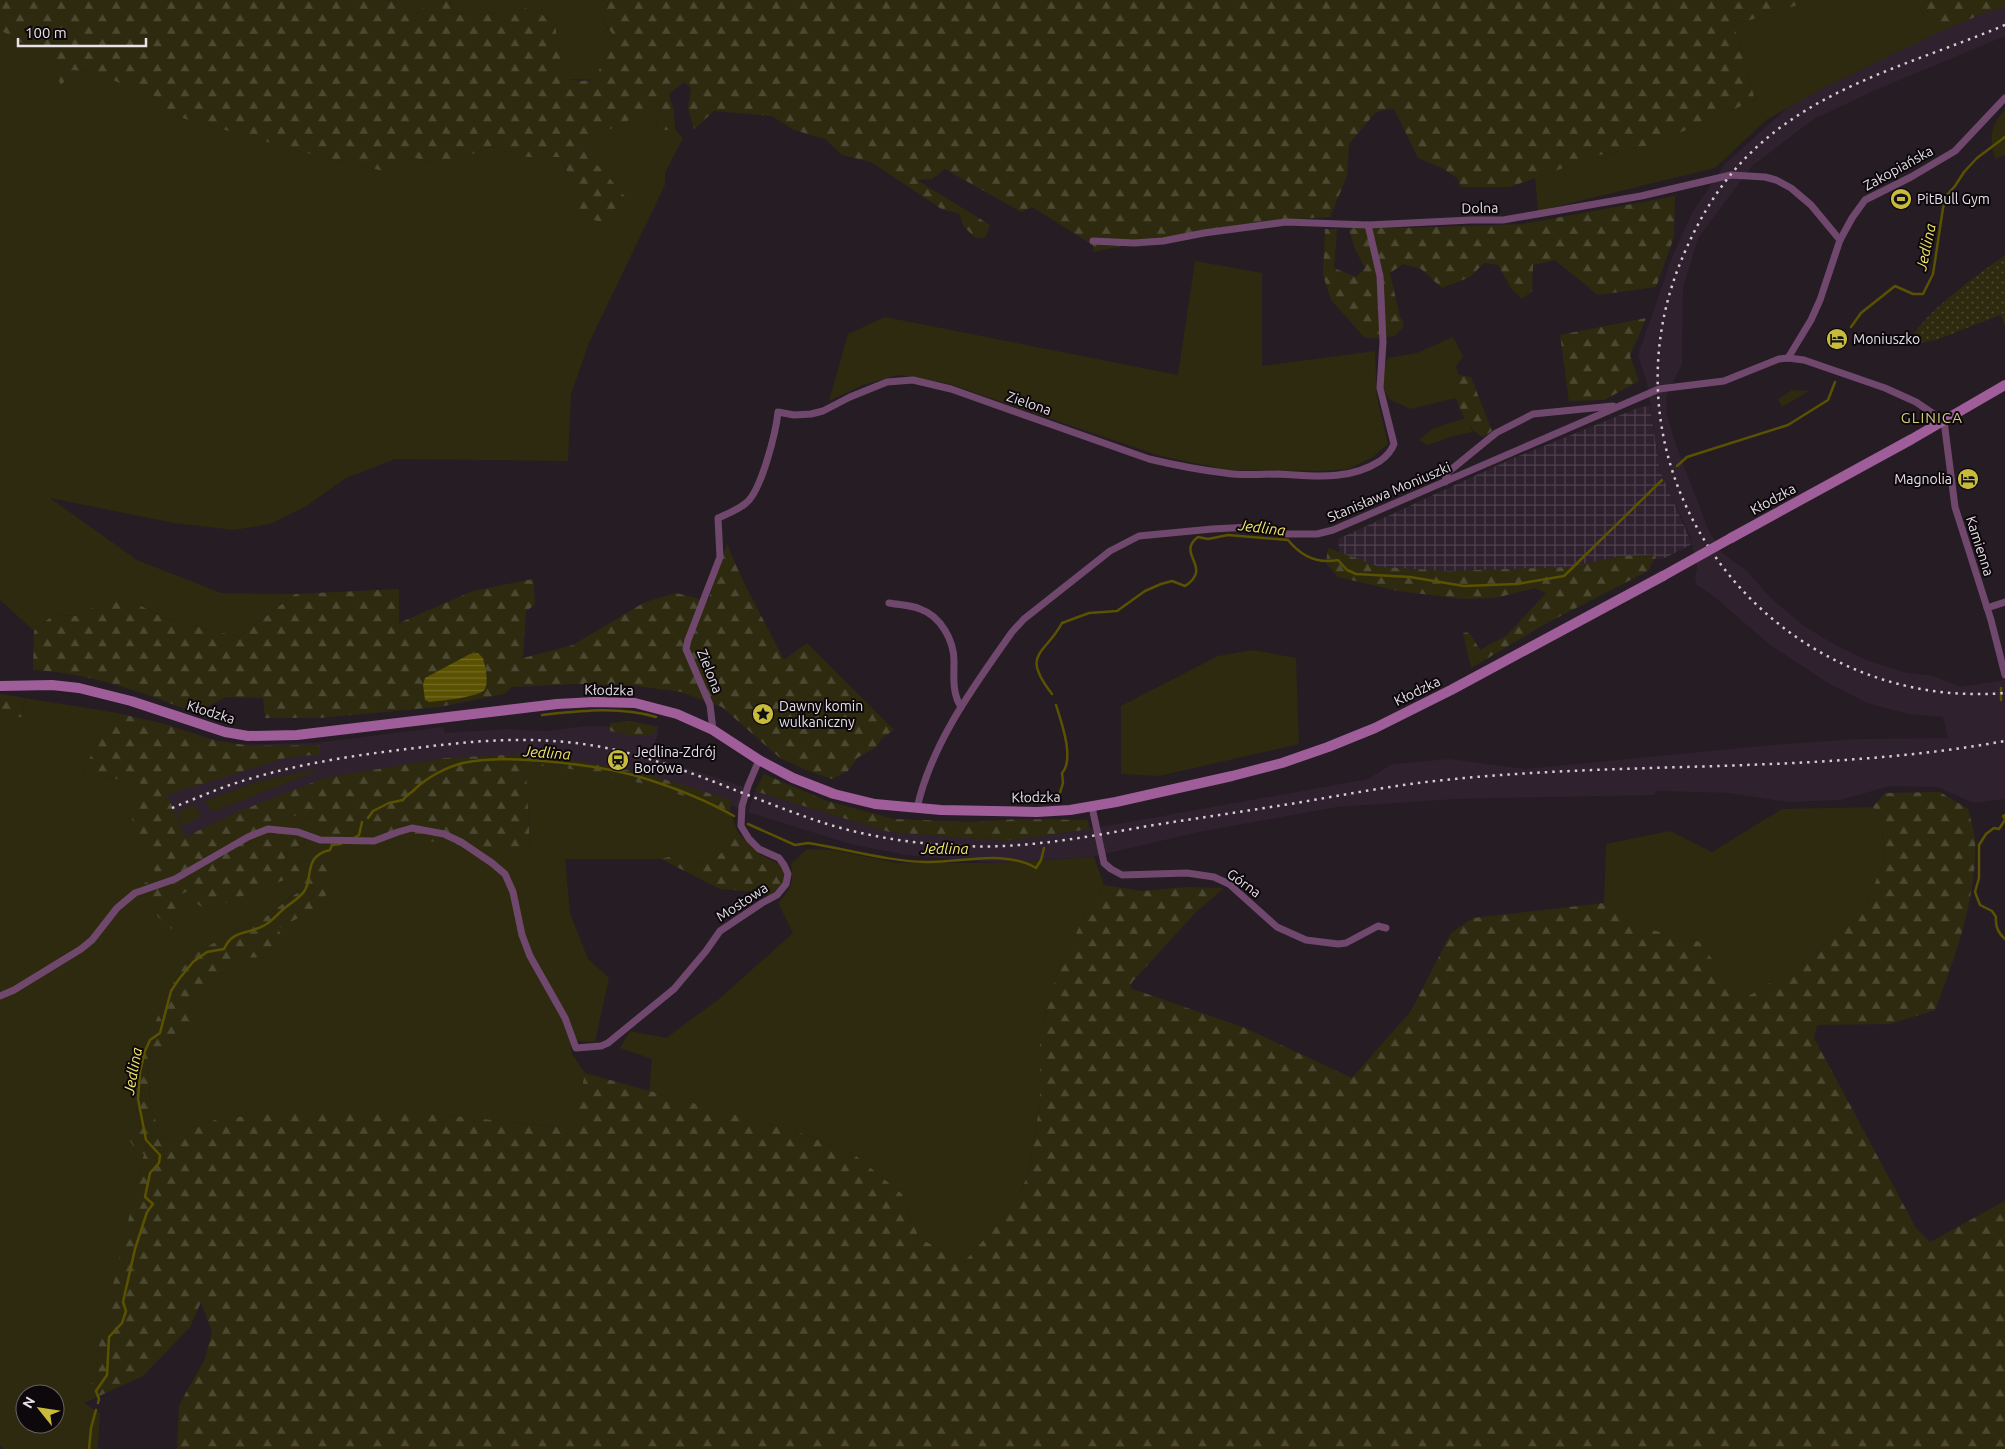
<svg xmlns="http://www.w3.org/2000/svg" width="2005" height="1449" font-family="Ubuntu,sans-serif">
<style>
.built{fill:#30212e}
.industrial{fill:url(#industrial-grid)}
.grass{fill:#2d2a0f;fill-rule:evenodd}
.forest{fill:url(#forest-firs);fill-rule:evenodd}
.park{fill:url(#park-dots)}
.water{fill:url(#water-rules)}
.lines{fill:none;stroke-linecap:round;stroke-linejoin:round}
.stream{stroke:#5a5200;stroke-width:2.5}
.street{stroke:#71486d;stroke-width:7}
.secondary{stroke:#9f5d9a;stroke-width:10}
.rail{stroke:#d3ccd2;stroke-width:2.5;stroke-dasharray:2.5 5;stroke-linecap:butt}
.secondary-bridge{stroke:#9f5d9a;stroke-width:10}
.labels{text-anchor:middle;stroke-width:4;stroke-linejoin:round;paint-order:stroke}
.street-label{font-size:14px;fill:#e8e1e7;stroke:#0c080b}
.poi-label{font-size:14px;fill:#e8e1e7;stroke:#0c080b;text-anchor:start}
.water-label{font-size:15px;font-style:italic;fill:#f3e66b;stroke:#0c080b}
.neighbourhood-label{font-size:15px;letter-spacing:1px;fill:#d3cb7c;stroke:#0c080b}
</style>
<defs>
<pattern id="industrial-grid" width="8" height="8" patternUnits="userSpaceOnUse" patternTransform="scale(1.25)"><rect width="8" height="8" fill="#30212e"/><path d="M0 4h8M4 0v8" fill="none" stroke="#4e414c"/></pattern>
<pattern id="forest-firs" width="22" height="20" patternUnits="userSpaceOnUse" patternTransform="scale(1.25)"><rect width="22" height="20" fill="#2d2a0f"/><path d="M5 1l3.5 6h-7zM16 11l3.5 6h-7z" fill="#4b4932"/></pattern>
<pattern id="park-dots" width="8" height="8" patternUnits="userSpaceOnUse" patternTransform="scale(1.25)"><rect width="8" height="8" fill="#2d2a0f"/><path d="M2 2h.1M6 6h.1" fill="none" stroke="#4b4932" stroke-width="1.8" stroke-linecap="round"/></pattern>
<pattern id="water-rules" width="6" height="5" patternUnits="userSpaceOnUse" patternTransform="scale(1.25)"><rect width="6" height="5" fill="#5a5200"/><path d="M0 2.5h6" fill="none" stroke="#726b25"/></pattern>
</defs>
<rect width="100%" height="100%" fill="#261c24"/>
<g class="built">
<polygon points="2005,0 2005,36 1878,89 1814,119 1752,166 1698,238 1683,288 1682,364 1666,396 1667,415 1676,445 1708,529 1722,553 1746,570 1771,598 1804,626 1837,646 1869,661 1903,672 1934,676 1960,687 2005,680 2005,799 1974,803 1937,787 1890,786 1840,800 1789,802 1729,793 1657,791 1653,795 1456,799 1337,807 1199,832 1091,857 997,863 906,855 850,844 748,812 755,791 889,832 1005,841 1090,829 1368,779 1392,764 1449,759 1525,769 1772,745 1857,739 1948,738 1943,717 1909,714 1867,703 1828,683 1770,645 1711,594 1697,585 1695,578 1697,568 1691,538 1660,471 1647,383 1638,355 1673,255 1692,213 1725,164 1815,83"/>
<polygon points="585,726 634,727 659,731 650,756 744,787 738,808 708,798 286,813 154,874 132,829 132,814 226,745 315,743 443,727 445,733 508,729 547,731"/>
</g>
<polygon class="industrial" points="1650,406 1660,471 1692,544 1665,558 1479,577 1352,565 1340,556 1338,539 1509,460 1640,407"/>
<g class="grass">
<polygon points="388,0 424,0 422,9 412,17 397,3"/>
<path d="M450 0H609L602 21 606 27 615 37 601 64 596 80 567 79 563 71 554 19C541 16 526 5 513 7 508 7 503 11 498 12 484 16 469 16 455 14Z"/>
<polygon points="1814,0 1916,0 1919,8 1939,32 1823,88 1766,120 1715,168 1538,211 1535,178 1600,155 1654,144 1755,100 1734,25"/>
<polygon points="0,30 51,60 61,85 72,70 92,72 165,100 168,114 321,157 388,172 410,157 448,165 491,146 519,157 561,157 571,181 601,168 588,158 584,145 591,138 632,119 656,100 661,104 656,130 675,129 683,138 665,173 665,185 589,343 571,394 568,461 395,459 346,478 305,507 270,524 234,530 174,523 50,498 137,560 221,593 295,594 239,637 164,618 128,599 89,609 75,616 53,615 34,631 0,600"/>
<path d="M2005 109V155L1995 159C1989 135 1990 128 2005 109Z"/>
<polygon points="1195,261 1262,273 1262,366 1375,351 1377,398 1388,444 1373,457 1348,469 1319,471 1228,470 1160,456 946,383 899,375 863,385 829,401 848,334 885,317 1178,375"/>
<polygon points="1453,337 1463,356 1456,367 1459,375 1452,384 1456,398 1410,409 1389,399 1382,385 1381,370 1388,358 1417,353"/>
<polygon points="1792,390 1809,391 1782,407 1778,399"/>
<polygon points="1465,418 1473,432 1453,436 1428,445 1419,440 1432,429"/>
<polygon points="1253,650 1296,658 1299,744 1159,776 1121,774 1121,706 1218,656"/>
<path d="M25 698 112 712 83 772 146 785 159 879 144 883 170 890 194 889 207 910 297 874 298 891 264 918 192 954 170 988 133 1097 141 1126 144 1154 109 1306 112 1316 99 1335 97 1378 86 1389 84 1403 100 1413 98 1449H3L0 1445V717H22ZM25 1394H55V1424H25Z"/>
<path d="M550 765 650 785 730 811 738 833C726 848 707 877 685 856H672L661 859H565L570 913 588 959 609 978 595 1042 570 1040 572 1054 585 1073 574 1129 447 1115 215 1120 162 1139 150 1105 148 1059 179 1035 192 1006 220 975 241 958 271 957 278 929 325 854 293 865 283 862 289 851 312 839 280 829 267 822C294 813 319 810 332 839L371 821 392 836 530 849 526 768Z"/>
<polygon points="317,769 315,772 212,812 205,801 257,782"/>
<polygon points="193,805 202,816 182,826 177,812"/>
<polygon points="1873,807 1882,821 1884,862 1861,915 1808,959 1747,997 1736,993 1700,942 1652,930 1604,903 1606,844 1670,831 1712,852 1782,809"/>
<path d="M807 849 834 850 897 863H997L1094 857 1104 885 1090 904 1057 973 1040 1034V1103L1028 1174 1013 1207 964 1262 919 1238 902 1194 855 1155 804 1134 649 1091 652 1059 620 1048 630 1031 666 1038 719 999 793 933 778 903C791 890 794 882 791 864Z"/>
</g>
<g class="forest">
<path d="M0 0H387L397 3 412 17 422 9 424 0H450L455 14C469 16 484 16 498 12 503 11 508 7 513 7 526 5 541 16 554 19L563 71 567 79 580 81 596 80 601 64 615 37 602 21 609 0H1814L1734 25 1755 100 1654 144 1600 155 1510 187H1460L1458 179 1442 168 1418 158 1394 109 1384 110 1375 113 1349 144 1347 176 1330 217C1250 220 1171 236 1093 252V245L1032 207 1021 212 945 169 932 179 917 180 990 225 985 238H976L964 227 959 213 943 210 871 162 842 155 825 139 794 130 772 116 714 111 694 129 688 108 691 88 684 82 669 94 674 111 675 129 656 131 661 104 656 100 632 119 591 138 584 145 588 158 601 168 626 198 612 224 580 217 571 181 561 157H519L491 146 448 165 410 157 388 172 321 157 168 114 164 100 92 72 72 70 61 86 51 60 0 30Z"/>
<polygon points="1916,0 2005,0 2005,7 1987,12 1939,32 1919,8"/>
<polygon points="1675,196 1674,237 1656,287 1598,295 1555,260 1533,265 1532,291 1522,299 1511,288 1498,265 1484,263 1470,277 1442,288 1421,269 1403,264 1390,273 1400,317 1403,321 1404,326 1395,336 1378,338 1365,338 1331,300 1323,275 1325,229 1337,229 1334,268 1356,277 1365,268 1355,249 1349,230 1359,226 1407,228 1523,224"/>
<polygon points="1646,318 1630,356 1639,381 1604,400 1569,401 1560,335"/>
<path d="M1459 375 1471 377 1492 431 1483 437C1464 427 1458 404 1452 384Z"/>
<path d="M727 544 743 581 784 660 807 643 894 730 882 738 876 747 857 758 848 771 832 779 806 770 780 758 722 707 681 692 629 685 575 684 512 687 504 694 439 707 319 718H265L263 698 226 697 195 713C143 692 90 673 33 670L34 631 53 615 75 616 89 609 128 599 164 618 239 637 295 594 399 589V623L473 591 533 579 535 604 526 612 523 658 573 645 645 602 676 593 708 601ZM474 653 483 658 486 687 484 691 425 700 423 685Z"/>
<polygon points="1328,548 1380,567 1449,571 1568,567 1622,556 1656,555 1648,571 1547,623 1471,668 1463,633 1469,632 1480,650 1507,635 1546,593 1535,588 1495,598 1464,599 1398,591 1338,577 1326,563"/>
<polygon points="0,694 25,698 22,717 0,717"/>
<path d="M112 712 161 723 214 740 251 746 319 745 321 754 285 758 167 795 185 837 235 813 324 778 445 758 526 754 555 757 644 773 731 800 730 811 650 785 550 765 526 768 530 850H495L392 836 371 821 332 840C319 810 294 813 268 822L280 829 312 839 289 851 283 862 293 865 325 854 335 873 322 905 278 929 285 943 271 957 241 958 220 975 192 1006 194 1020 179 1035 148 1059 150 1105 162 1139 215 1120 293 1110 447 1115 573 1129 585 1073 804 1134 855 1155 902 1194 919 1238 964 1262 1013 1207 1028 1175 1040 1103V1034L1057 973 1090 904 1104 885 1142 891 1186 887 1224 888 1196 912 1132 982 1130 988 1245 1028 1352 1078 1411 1011 1451 933 1473 918 1604 903 1652 930 1700 942 1736 993 1747 997 1808 959 1861 915 1884 862 1882 821 1873 807 1885 793 1940 792 1968 809C1970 818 1974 829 1975 839 1978 895 1955 958 1935 1010L1890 1024 1817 1025 1814 1038 1916 1228 1930 1242 2005 1201V1449H177L179 1405 205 1359 212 1332 201 1302 190 1327 143 1376 84 1403 86 1389 97 1378 99 1335 112 1316 108 1306 144 1154 137 1152 130 1141 141 1126 133 1097 141 1056 170 988 192 954 264 918 298 892 297 875 207 910 194 902 193 889 179 895 171 891 180 915 171 929 158 917 144 883 158 879 132 819 146 785 83 772Z"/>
<polygon points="630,721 659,727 652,735 634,736 610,731 610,723"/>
<polygon points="764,774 827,801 894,819 970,822 1018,819 1087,820 1090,829 1005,841 889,832 755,791"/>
<path d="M738 833 759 854 781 865 788 874 777 895 770 896 760 892 720 889 661 859 672 856H685C707 877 726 848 738 833Z"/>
</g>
<path class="park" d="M2005 255V325L2000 315 1936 340 1908 345C1921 313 1977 276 2005 255Z"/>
<path class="water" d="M478 653 483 658C485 666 489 681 485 689 482 697 439 701 429 702L425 700 423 685 425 678 470 654Z"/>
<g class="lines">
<g class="stream">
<polyline points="1851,327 1861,313 1895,286 1913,294 1923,294 1933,274 1943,208 1947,195 1955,186 1964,172 1977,158 2005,137"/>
<polyline points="1677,466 1687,457 1788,425 1828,400 1835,382"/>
<path d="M1052 694C1020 653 1045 655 1062 623L1089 613 1117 611 1145 591 1161 584 1172 581 1185 586C1214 567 1175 554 1198 537L1208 539 1228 535 1288 540C1301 556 1318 564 1338 560L1347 570 1356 574 1410 577 1464 586 1517 584 1564 576 1662 480"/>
<polyline points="2001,700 2001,688"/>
<path d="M1056 705C1061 721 1075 759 1062 773L1063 783 1058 799"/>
<path d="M542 715C580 711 619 706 656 717"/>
<polyline points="2005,815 2003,816 2005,819"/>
<path d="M368 818 373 811 389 803 403 800C406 795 410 794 414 790 426 778 446 767 463 763 504 753 599 765 640 777 673 787 704 799 734 816"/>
<path d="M2005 820 1999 829 1994 828 1986 834 1979 845V878L1975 892 1980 905 1992 911 1996 917C1995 926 1998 933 2005 939"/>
<path d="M748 824 795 845 808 843C847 849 886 861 926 862 961 863 1004 849 1036 868L1041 860 1044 848"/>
<polyline points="354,838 359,835 362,822"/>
<path d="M98 1403 99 1399 96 1391 107 1375 109 1337 122 1323 126 1311 123 1302 135 1249 147 1212 153 1204 145 1197 150 1173 159 1163 160 1155 146 1140 138 1099 140 1072 145 1051 150 1040 160 1033 171 991 179 979 193 962 207 952 224 949C233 929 248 935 265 925 273 921 279 912 286 907 291 903 296 900 301 895 316 882 300 857 330 850L332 845 341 844"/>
<polyline points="89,1449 91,1428 96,1410"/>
</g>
<g class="street">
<polyline points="1093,241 1134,243 1163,241 1204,233 1286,222 1368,225 1471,220 1503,220 1641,196 1731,175 1765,177 1776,180 1791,188 1811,205 1840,240"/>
<polyline points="1788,358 1811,320 1820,300 1840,240 1852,218 1865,200 1911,177 1955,151 2005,98"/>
<polyline points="1445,482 1447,473 1496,433 1533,414 1613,406"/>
<path d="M889 603C899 605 911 605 920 609 941 616 954 641 954 661 954 677 952 693 961 707"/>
<polyline points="1987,608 2005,602"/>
<path d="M713 730 710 705 686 649 688 640 720 557 718 518C727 514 738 510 746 503 761 492 776 432 778 412L794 415 811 414 823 411 850 397 887 382 913 380 951 389 1149 459C1174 465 1200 470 1225 473 1243 476 1261 474 1279 474 1314 476 1349 481 1380 461 1387 456 1391 452 1394 444L1380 388 1383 342 1380 276 1368 225"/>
<polyline points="1092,807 1104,863 1111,869 1122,875 1187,873 1214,877 1229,884 1277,927 1306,940 1338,944 1346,943 1378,926 1386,928"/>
<path d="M917 808C932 742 974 686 1012 632L1024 619 1110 551 1139 536 1212 529 1251 527 1287 534H1317L1333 530 1659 389 1724 381 1779 359 1788 358 1804 360 1885 388 1916 402 1944 421 1955 507 1991 620 2005 675"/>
<polyline points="0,996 14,990 81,949 92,940 117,908 135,893 175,879 248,837 268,829 298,832 320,840 374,841 398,832 412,828 444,834 461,842 492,863 505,874 513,892 522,935 530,956 565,1018 576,1048 601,1046 608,1043 674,989 706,951 720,931 762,903 777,895 786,884 788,874 784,865 779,858 759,849 749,839 741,826 742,806 748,786 759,760"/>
</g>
<g class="secondary">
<polyline points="1731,538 1912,439 2005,385"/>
<polyline points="0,686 52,685 79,688 131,701 225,732 248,736 297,735 557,704 594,702 635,703 677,714 713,730 759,760 793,778 834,794 875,804 941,810 1037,812 1070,810 1116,802 1232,776 1282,763 1328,747 1375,728 1451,690 1663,576"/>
</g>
<g class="rail">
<path d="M2005 25C1908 66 1802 89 1732 173 1709 201 1692 233 1679 266 1594 484 1775 712 2005 693"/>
<path d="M172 808C189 801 206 794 224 787 284 766 353 755 416 748 493 738 564 734 639 756 702 774 762 803 824 823 868 837 916 844 962 846 1025 849 1087 837 1148 826 1198 818 1247 811 1296 803 1343 795 1389 786 1435 781 1624 760 1817 775 2005 741"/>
</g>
<polyline class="secondary-bridge" points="1663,576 1731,538"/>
</g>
<defs>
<g id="stadium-disc" transform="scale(1.125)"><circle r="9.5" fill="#c8bb3b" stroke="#0c080b"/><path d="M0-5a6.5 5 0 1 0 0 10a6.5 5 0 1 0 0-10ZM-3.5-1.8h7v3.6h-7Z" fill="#111"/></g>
<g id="hotel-disc" transform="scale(1.125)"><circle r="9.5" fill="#c8bb3b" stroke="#0c080b"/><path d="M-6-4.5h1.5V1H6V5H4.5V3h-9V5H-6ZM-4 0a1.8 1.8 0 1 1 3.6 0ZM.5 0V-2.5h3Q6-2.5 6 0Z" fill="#111"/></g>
<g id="sight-disc" transform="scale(1.125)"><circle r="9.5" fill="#c8bb3b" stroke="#0c080b"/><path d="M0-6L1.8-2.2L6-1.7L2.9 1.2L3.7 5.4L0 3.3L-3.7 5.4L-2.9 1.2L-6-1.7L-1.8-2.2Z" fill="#111"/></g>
<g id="station-disc" transform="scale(1.125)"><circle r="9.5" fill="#c8bb3b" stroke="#0c080b"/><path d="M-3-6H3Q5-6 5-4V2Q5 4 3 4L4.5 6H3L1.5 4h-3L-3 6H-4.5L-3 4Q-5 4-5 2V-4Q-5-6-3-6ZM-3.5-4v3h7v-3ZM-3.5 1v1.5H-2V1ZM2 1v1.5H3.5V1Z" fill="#111"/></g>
</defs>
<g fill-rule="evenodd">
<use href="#stadium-disc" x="1901" y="199"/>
<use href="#hotel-disc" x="1837" y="339"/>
<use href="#hotel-disc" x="1968" y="479"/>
<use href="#sight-disc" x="763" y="714"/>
<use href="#station-disc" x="618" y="760"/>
</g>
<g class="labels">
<g class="street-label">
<text transform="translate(1898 168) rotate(-29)" y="5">Zakopiańska</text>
<text transform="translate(1480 208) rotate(-1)" y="5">Dolna</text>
<text transform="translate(1029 403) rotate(19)" y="5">Zielona</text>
<text transform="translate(1389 492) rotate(-23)" y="5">Stanisława Moniuszki</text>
<text transform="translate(1773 499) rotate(-29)" y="5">Kłodzka</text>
<text transform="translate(1980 546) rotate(72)" y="5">Kamienna</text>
<text transform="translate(710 671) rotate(68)" y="5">Zielona</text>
<text transform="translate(609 690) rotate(1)" y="5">Kłodzka</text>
<text transform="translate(1417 691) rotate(-26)" y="5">Kłodzka</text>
<text transform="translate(211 712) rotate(17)" y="5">Kłodzka</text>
<text transform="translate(1036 797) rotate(-1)" y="5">Kłodzka</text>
<text transform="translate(1244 883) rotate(36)" y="5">Górna</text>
<text transform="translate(742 902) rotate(-33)" y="5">Mostowa</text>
</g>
<g class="poi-label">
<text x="1917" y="204">PitBull Gym</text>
<text x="1853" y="344">Moniuszko</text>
<text x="1952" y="484" text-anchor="end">Magnolia</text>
<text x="779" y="711">Dawny komin<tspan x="779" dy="16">wulkaniczny</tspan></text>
<text x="634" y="757">Jedlina-Zdrój<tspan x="634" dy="16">Borowa</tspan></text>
</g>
<g class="water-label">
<text transform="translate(1926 247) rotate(-78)" y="5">Jedlina</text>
<text transform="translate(1262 528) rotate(7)" y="5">Jedlina</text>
<text transform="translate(547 753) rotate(4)" y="5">Jedlina</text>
<text x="945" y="854">Jedlina</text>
<text transform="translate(133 1071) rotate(-80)" y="5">Jedlina</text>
</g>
<g class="neighbourhood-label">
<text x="1932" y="423">GLINICA</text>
</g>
</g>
<g transform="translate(40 1409) rotate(300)"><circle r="24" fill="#0c080b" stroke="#645f63"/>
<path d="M0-4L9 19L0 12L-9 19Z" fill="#c8bb3b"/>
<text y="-8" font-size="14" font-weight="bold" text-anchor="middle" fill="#e8e1e7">N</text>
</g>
<path d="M18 38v8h128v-8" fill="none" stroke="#e8e1e7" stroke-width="2.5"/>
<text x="25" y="38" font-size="15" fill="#e8e1e7" stroke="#0c080b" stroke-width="4" paint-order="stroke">100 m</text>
</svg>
